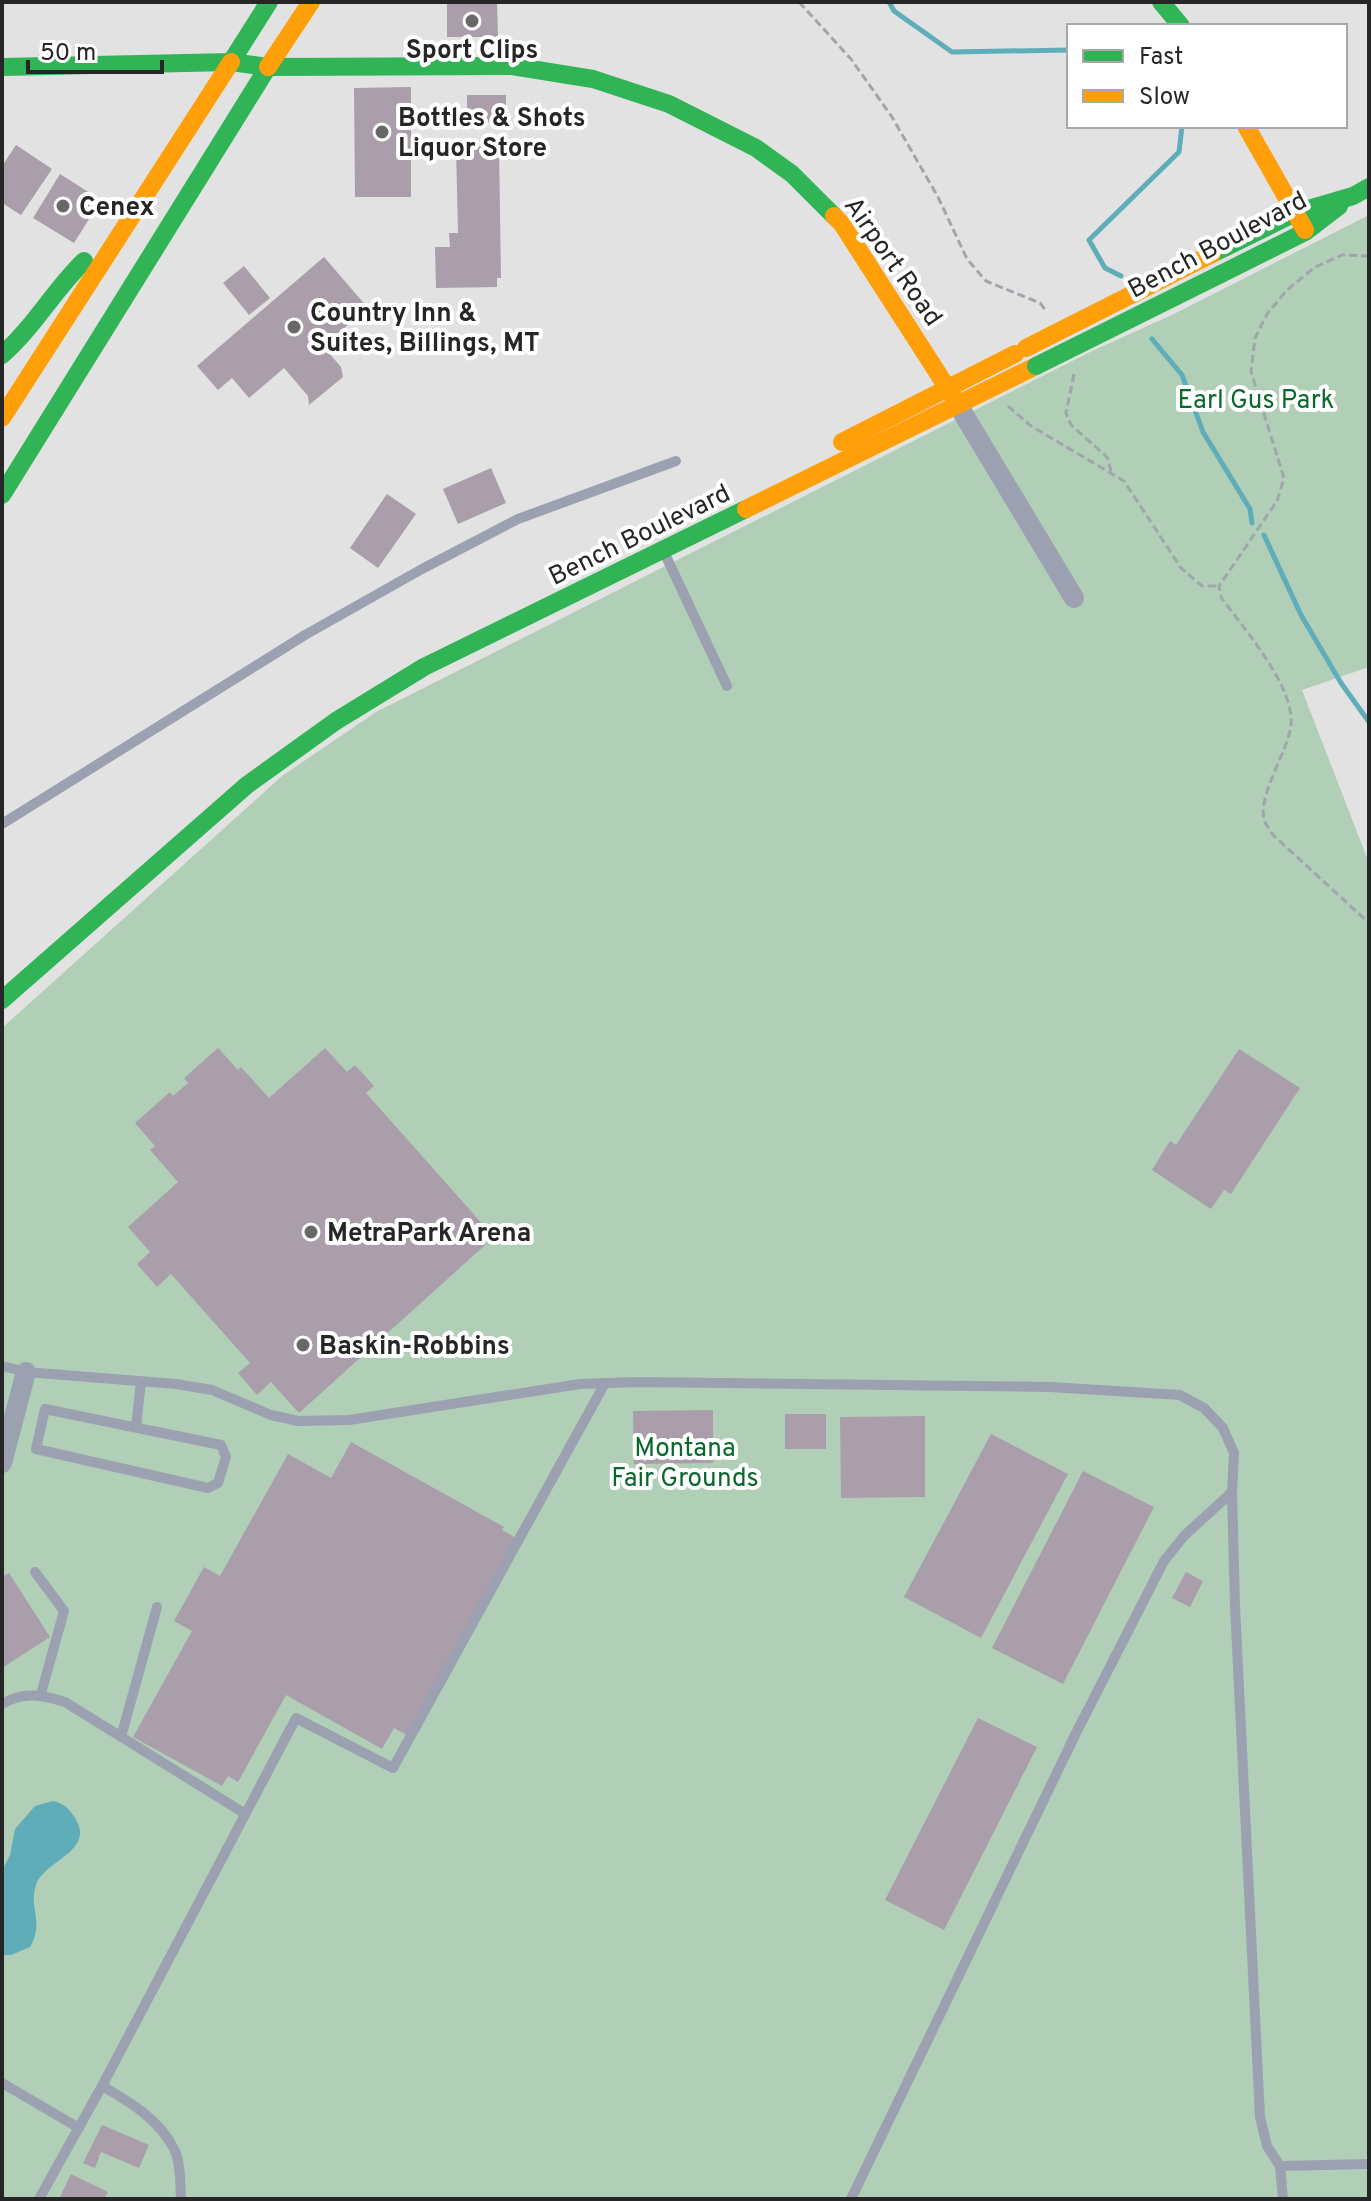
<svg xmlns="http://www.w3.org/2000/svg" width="1371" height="2201" font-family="Overpass,sans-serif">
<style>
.green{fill:#b0cfb6}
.water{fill:#5eadb9}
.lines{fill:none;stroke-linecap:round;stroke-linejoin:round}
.stream{stroke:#5eadb9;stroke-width:5}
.building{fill:#aa9eab}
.path{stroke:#a1a6ad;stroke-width:3;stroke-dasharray:8 4;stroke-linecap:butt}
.lane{stroke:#9ba1b1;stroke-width:10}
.street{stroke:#9ba1b1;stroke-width:20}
.fast{stroke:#30b455;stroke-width:18}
.slow{stroke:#ff9f0a;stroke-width:18}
.fast-bridge{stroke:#30b455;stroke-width:18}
.slow-bridge{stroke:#ff9f0a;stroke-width:18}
.poi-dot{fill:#686868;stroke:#fff;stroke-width:3}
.labels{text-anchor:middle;stroke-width:8;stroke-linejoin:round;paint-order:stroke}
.poi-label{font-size:26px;font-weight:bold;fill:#262626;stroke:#fff;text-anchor:start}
.street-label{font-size:26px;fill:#262626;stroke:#fff}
.park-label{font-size:26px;fill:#0a682d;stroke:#fff}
</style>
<rect width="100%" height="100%" fill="#e2e2e2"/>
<polygon class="green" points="1369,215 1369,667 1302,690 1369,863 1369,2199 2,2199 2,1028 282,776 376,712 1090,352 1174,314"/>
<path class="water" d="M53 1801C62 1803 68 1807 73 1815 99 1851 45 1859 36 1885 28 1907 45 1923 30 1947L11 1955H2V1871L10 1855 15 1829 35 1806Z"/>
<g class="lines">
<g class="stream">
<polyline points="889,2 894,11 952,52 1069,50"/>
<polyline points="1121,276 1105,268 1089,240 1179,152 1182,126"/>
<polyline points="1152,339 1182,375 1203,432 1250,509 1252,523"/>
<polyline points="1264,535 1301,615 1341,683 1369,722"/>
</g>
</g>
<g class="building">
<polygon points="447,2 497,2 498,37 447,37"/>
<polygon points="411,87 411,197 355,197 354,88"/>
<rect x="467" y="95" width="39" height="27"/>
<polygon points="16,145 52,169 21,215 2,203 2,166"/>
<polygon points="499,146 501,278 497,278 497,287 436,288 435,247 450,247 449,233 458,233 456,147"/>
<polygon points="60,174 101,200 74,243 33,218"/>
<polygon points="324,257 368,308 323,346 341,367 343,377 309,405 308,396 284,368 249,398 232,378 218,390 197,366"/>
<polygon points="244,266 270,298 249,315 223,283"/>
<polygon points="491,468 506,503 458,524 443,489"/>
<polygon points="387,494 416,514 378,568 350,548"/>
<polygon points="218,1048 238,1070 241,1067 269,1098 325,1048 347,1072 355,1065 374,1086 366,1093 494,1237 299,1413 271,1382 257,1395 238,1373 250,1363 171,1274 157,1287 137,1264 150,1252 128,1227 178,1182 150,1150 155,1146 135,1123 170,1092 173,1096 188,1083 184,1078"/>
<polygon points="1239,1049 1300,1088 1231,1194 1224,1190 1211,1209 1152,1170 1170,1141 1176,1145"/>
<polygon points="713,1410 713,1463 634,1464 633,1411"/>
<rect x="785" y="1414" width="41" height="35"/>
<polygon points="925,1416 925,1497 841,1498 840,1417"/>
<polygon points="991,1434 1068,1474 981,1638 904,1597"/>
<polygon points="351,1442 504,1527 502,1530 516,1538 407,1735 394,1728 382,1749 286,1695 238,1782 228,1776 222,1786 133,1737 192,1631 174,1621 204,1567 220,1576 288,1454 331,1478"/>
<polygon points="1083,1471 1154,1507 1063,1684 992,1648"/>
<polygon points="1186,1572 1203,1581 1190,1607 1172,1598"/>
<polygon points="9,1573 50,1637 2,1668 2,1577"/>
<polygon points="978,1718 1037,1747 944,1930 885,1900"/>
<polygon points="102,2125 149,2145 139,2168 101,2152 95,2168 83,2163"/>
<polygon points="71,2174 108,2192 104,2199 59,2199"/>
</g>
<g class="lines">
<g class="path">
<polyline points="799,2 851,59 892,117 938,197 967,259 986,281 1040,303 1047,312"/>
<path d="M1369 256 1342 255 1315 267 1287 290 1267 314 1255 338 1251 372 1284 478 1277 501 1219 586 1221 597C1243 628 1294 685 1291 724 1289 750 1258 794 1264 819 1265 824 1271 831 1273 835L1369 923"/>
<polyline points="1074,374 1066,413 1071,425 1107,457 1112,474"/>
<polyline points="1008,406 1031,426 1124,481 1181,568 1202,586 1219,586"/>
</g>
<g class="lane">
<polyline points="663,550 727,686"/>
<polyline points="2,824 305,635 422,569 518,519 676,461"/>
<polyline points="2,1366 26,1372 176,1384 212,1390 271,1415 298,1421 349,1420 580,1384 637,1382 1050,1387 1180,1395 1204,1408 1223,1428 1234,1453 1232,1492 1235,1606 1260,2117 1267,2146 1280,2166"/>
<polygon points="45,1409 221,1445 226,1457 218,1483 208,1488 36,1449"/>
<polyline points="136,1427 141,1382"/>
<polyline points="35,1572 64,1611 41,1694"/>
<path d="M2 1704C23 1691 43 1695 65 1702L244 1813"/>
<polyline points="121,1737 157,1607"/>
<polyline points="2,2083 79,2128"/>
<path d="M102 2086C130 2102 159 2119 174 2149 181 2162 180 2184 181 2199"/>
<polyline points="39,2199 102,2086 296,1718 393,1768 605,1383"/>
<polyline points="851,2199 1076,1733 1164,1561 1184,1536 1232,1492"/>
<polyline points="1283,2199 1280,2166 1369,2164"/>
</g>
<g class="street">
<polyline points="958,405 1074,598"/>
<polyline points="2,1463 26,1372"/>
</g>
<g class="fast">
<polyline points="1161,2 1181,26"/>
<polyline points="231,62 269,2"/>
<polyline points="2,67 231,62 268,67 2,495"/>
<polyline points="268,67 512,66 593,79 669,104 756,148 792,174 834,216"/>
<polyline points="1212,254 1295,213 1353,196 1369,187"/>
<polyline points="1221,274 1305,232 1339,206"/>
<path d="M2 355C34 327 54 290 84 261"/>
<polyline points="2,1000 247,785 336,721 424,667 746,509"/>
</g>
<g class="slow">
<polyline points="268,67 311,2"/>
<polyline points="1246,126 1305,230"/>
<polyline points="834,216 842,224 957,403"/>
<polyline points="2,418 231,62"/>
<polyline points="842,442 1015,354"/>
<polyline points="746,509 1036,366"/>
</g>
<polyline class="fast-bridge" points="1036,366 1221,274"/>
<polyline class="slow-bridge" points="1026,348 1212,254"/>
</g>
<g class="poi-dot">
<circle cx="472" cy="21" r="8"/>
<circle cx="382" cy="132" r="8"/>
<circle cx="63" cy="206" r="8"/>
<circle cx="294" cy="327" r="8"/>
<circle cx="311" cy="1232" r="8"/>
<circle cx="303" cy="1345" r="8"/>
</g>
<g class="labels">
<g class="poi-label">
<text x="472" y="58" text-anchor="middle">Sport Clips</text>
<text x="398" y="126">Bottles &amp; Shots<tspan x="398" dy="30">Liquor Store</tspan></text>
<text x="79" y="215">Cenex</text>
<text x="310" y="321">Country Inn &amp;<tspan x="310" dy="30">Suites, Billings, MT</tspan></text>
<text x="327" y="1241">MetraPark Arena</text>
<text x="319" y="1354">Baskin-Robbins</text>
</g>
<g class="street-label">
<text transform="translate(1217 244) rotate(-28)" y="9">Bench Boulevard</text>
<text transform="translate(894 261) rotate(55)" y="9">Airport Road</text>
<text transform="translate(639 534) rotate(-26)" y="9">Bench Boulevard</text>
</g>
<g class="park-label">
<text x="1256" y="408">Earl Gus Park</text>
<text x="685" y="1456">Montana<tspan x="685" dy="30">Fair Grounds</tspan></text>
</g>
</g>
<rect width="1371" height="2201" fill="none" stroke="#262626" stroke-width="8"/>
<rect x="1067" y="24" width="280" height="104" fill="#ffffff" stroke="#a8a8a8" stroke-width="2"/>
<rect x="1083" y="50" width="40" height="12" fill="#30b455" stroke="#a8a8a8" stroke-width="2"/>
<text x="1139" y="64" font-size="24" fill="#262626">Fast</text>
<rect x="1083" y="90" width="40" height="12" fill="#ff9f0a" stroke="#a8a8a8" stroke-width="2"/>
<text x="1139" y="104" font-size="24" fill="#262626">Slow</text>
<path d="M28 60v12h134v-12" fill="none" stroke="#262626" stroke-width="4"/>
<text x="40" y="60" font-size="24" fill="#262626" stroke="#ffffff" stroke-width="6" paint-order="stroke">50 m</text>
</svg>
